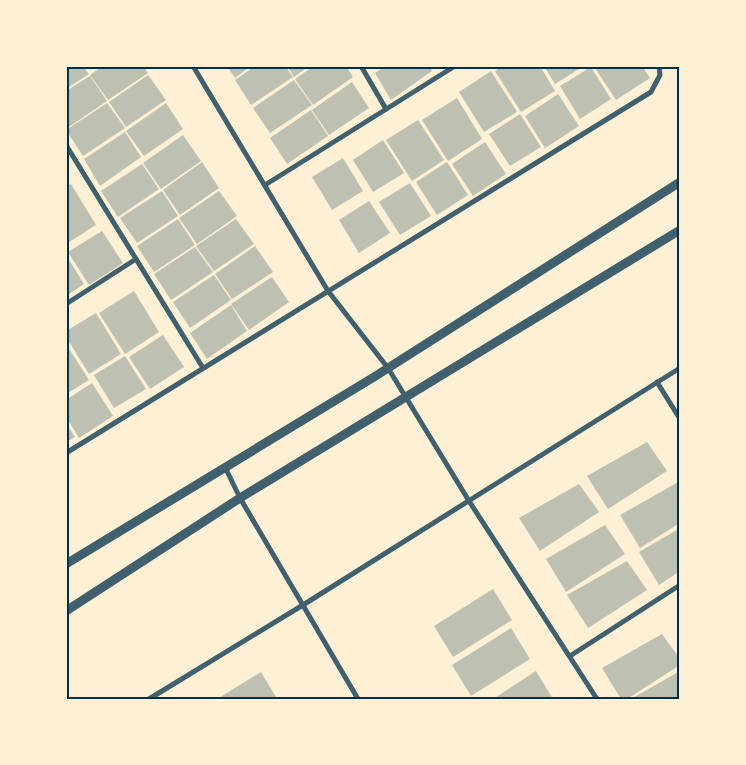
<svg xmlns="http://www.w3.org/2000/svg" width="746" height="765" font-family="Poppins,sans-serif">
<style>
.building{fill:#bec0b2}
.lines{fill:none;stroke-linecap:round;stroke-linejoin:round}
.minor{stroke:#3f606c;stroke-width:5}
.tertiary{stroke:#3f606c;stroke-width:9}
.neatline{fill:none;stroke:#003049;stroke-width:2}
</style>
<rect width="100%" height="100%" fill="#fdf0d5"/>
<g class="building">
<polygon points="66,66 83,66 89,74 66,89"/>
<polygon points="103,66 143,66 148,73 108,100 90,75"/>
<polygon points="227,66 251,66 235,78"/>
<polygon points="255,66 285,66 293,77 251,105 235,80"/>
<polygon points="287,66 309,66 294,77"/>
<polygon points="314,66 346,66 353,77 313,105 295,79"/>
<polygon points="385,66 429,66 432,71 391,100 375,73"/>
<polygon points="503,66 540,66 555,91 521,112 495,71"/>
<polygon points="544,66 584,66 555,84"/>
<polygon points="597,66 642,66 650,78 616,100 595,68"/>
<polygon points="591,67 611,99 580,119 560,86"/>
<polygon points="491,71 517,112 484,132 459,92"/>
<polygon points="148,75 166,100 126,127 109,102"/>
<polygon points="90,76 107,101 66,129 66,91"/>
<polygon points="294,80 312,105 270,133 253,108"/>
<polygon points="352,82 369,108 329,135 312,110"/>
<polygon points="558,94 579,126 545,148 525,116"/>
<polygon points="457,98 482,139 448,161 422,120"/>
<polygon points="107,103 125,128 83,156 66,130"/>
<polygon points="166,103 183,129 144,156 126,131"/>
<polygon points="311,110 328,136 287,164 270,138"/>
<polygon points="520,114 541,147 510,166 489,134"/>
<polygon points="418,120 444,160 412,181 386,140"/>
<polygon points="125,132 141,157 100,186 84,159"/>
<polygon points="183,135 201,161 161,189 143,163"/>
<polygon points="383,140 404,173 373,192 353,160"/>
<polygon points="485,142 506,174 473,196 452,164"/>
<polygon points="343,158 363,191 332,210 312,177"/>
<polygon points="202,162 219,188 180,215 163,190"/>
<polygon points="447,162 468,195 437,215 416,182"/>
<polygon points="142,164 159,189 118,217 101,191"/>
<polygon points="410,183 431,216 400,235 379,202"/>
<polygon points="71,184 96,225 66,244 66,187"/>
<polygon points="162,191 178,216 137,243 120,218"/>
<polygon points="219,191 237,216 197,244 179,218"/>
<polygon points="369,201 390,233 359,253 339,220"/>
<polygon points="178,219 195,245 154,272 137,246"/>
<polygon points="236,219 254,244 214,271 196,246"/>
<polygon points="102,231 123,263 89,285 68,252"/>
<polygon points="255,246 273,272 232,299 215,274"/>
<polygon points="195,247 213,272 171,300 154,274"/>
<polygon points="66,255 84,284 66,296"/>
<polygon points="214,275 231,300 190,328 173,302"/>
<polygon points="272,277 289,302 249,330 231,304"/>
<polygon points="134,291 159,332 125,354 99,313"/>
<polygon points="231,305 247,331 207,359 190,333"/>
<polygon points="96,313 121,354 89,374 66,337 66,331"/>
<polygon points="163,335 184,367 150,389 129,357"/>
<polygon points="66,344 89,380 66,394"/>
<polygon points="125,356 146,389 114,408 94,375"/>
<polygon points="92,383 113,416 79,438 66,417 66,400"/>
<polygon points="66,423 75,437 66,442"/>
<polygon points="647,442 667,471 608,509 587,476"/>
<polygon points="680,481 680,523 640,548 620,515"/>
<polygon points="579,484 599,512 540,551 519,518"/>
<polygon points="605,525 625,554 566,592 546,559"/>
<polygon points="680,528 680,571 659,585 639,552"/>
<polygon points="627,561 647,590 588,628 567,595"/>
<polygon points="493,589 512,620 453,657 434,626"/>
<polygon points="511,628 530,659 471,696 452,665"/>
<polygon points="662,634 680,659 680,665 627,699 621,699 602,668"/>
<polygon points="536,671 553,699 493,699"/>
<polygon points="680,671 680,699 631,699"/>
<polygon points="261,672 277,699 217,699"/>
</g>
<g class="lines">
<g class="minor">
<polyline points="193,66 328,291 388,368 469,501 597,699"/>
<polyline points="361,66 386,109"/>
<polyline points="66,145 203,368"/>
<polyline points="265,185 455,66"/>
<polyline points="66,304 136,259"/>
<polyline points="657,382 680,419"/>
<polyline points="66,453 651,92 660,75 659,66"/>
<polyline points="225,467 240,498 358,699"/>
<polyline points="570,656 680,585"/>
<polyline points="149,699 303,605 680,368"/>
</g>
<g class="tertiary">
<polyline points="66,564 374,377 680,182"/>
<polyline points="66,611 240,498 680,230"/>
</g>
</g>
<rect width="746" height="765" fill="none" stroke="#fdf0d5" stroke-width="135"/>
<rect x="68" y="68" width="610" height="630" class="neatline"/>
</svg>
